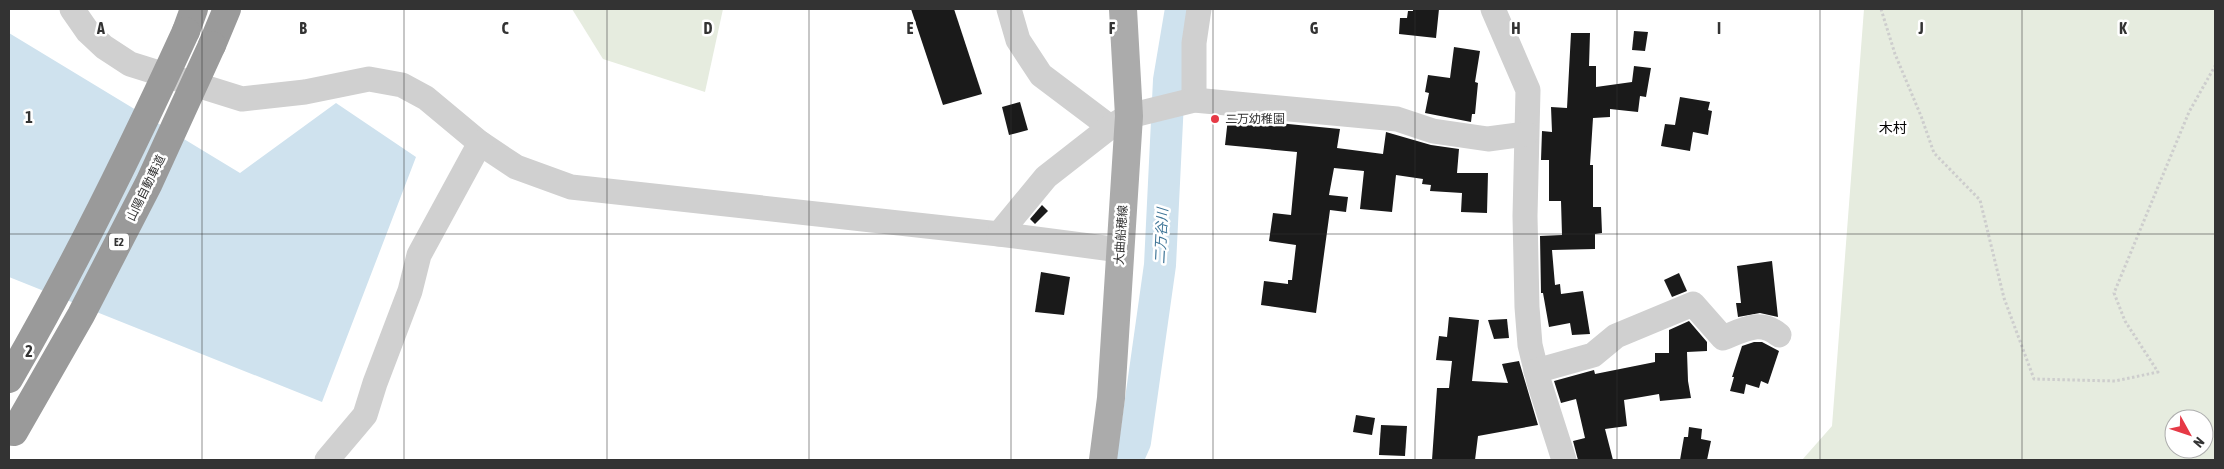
<svg xmlns="http://www.w3.org/2000/svg" width="2224" height="469" font-family="'Asap Condensed','Noto Sans JP',sans-serif">
<style>
.green{fill:#e6ecdf;fill-rule:evenodd}
.water{fill:#cfe2ee}
.lines{fill:none;stroke-linecap:round;stroke-linejoin:round}
.river{stroke:#cfe2ee;stroke-width:32}
.building{fill:#1a1a1a}
.path{stroke:#cdcdcd;stroke-width:3;stroke-dasharray:2.5 2.5;stroke-linecap:butt}
.minor{stroke:#d0d0d0;stroke-width:25}
.major{stroke:#ababab;stroke-width:28}
.highway{stroke:#9a9a9a;stroke-width:28}
.highway-bridge{stroke:#9a9a9a;stroke-width:28}
.grid{fill:none;stroke:#333;stroke-width:1;stroke-opacity:0.55}
.poi-dot{fill:#e63946;stroke:#fff;stroke-width:2}
.labels{text-anchor:middle;stroke-width:5;stroke-linejoin:round;paint-order:stroke}
.shield{fill:#fff;stroke:#707070;stroke-width:1}
.shield-label{font-size:11px;font-weight:bold;fill:#333}
.poi-label{font-size:12px;fill:#333;stroke:#fff;text-anchor:start}
.street-label{font-size:12px;fill:#333;stroke:#fff}
.neighbourhood-label{font-size:14px;fill:#000;stroke:#fff}
.water-label{font-size:14px;font-style:italic;fill:#3f7597;stroke:#fff}
.grid-label{font-size:16px;text-anchor:middle;font-weight:bold;fill:#333;stroke:#fff;stroke-width:5;stroke-linejoin:round;paint-order:stroke}
</style>
<rect width="100%" height="100%" fill="#fff"/>
<g class="green">
<polygon points="572,9 723,9 705,92 603,59"/>
<path d="M1864 9H2215V460H1802L1832 426ZM2174 419H2204V449H2174Z"/>
</g>
<polygon class="water" points="9,33 240,173 336,103 416,157 322,402 9,277"/>
<g class="lines">
<polyline class="river" points="1127,460 1135,442 1160,265 1169,80 1181,9"/>
</g>
<g class="building">
<polygon points="911,9 954,9 982,94 943,105"/>
<polygon points="1413,9 1439,9 1436,38 1399,34 1400,18 1407,18 1408,11 1413,11"/>
<polygon points="1634,31 1648,32 1645,51 1632,50"/>
<polygon points="1571,33 1590,33 1589,66 1596,66 1596,87 1632,82 1634,66 1651,68 1646,97 1640,96 1638,112 1610,109 1610,117 1593,118 1590,165 1593,165 1593,207 1601,207 1602,233 1595,234 1595,249 1552,250 1555,285 1560,284 1561,294 1583,291 1590,334 1572,335 1570,323 1549,327 1543,293 1541,293 1540,236 1562,235 1561,201 1549,201 1549,160 1541,160 1542,131 1552,132 1551,107 1567,108"/>
<polygon points="1454,47 1480,51 1475,82 1478,83 1475,114 1472,114 1471,122 1425,113 1429,93 1425,92 1428,75 1450,78"/>
<polygon points="1680,97 1710,102 1708,110 1712,111 1708,135 1693,132 1690,151 1661,146 1665,124 1675,125"/>
<polygon points="1020,102 1028,130 1009,135 1002,107"/>
<polygon points="1228,118 1340,129 1337,148 1383,154 1386,132 1431,145 1459,149 1457,173 1488,173 1487,213 1461,212 1462,193 1430,191 1431,185 1422,184 1423,179 1396,175 1392,212 1360,209 1364,171 1334,168 1329,195 1348,197 1346,212 1330,210 1316,313 1261,305 1264,281 1288,284 1288,280 1292,280 1296,245 1269,241 1273,213 1291,215 1297,152 1225,145"/>
<polygon points="1042,205 1048,211 1035,224 1030,219"/>
<polygon points="1772,261 1778,317 1760,313 1738,317 1736,303 1741,303 1737,266"/>
<polygon points="1041,272 1070,277 1064,315 1035,312"/>
<polygon points="1679,273 1687,291 1672,297 1664,280"/>
<polygon points="1449,317 1479,320 1472,381 1508,383 1502,364 1519,361 1538,425 1478,436 1475,460 1432,460 1437,388 1449,388 1452,361 1436,360 1439,336 1447,337"/>
<polygon points="1507,319 1509,338 1494,339 1488,320"/>
<polygon points="1689,321 1707,342 1707,351 1687,352 1688,381 1691,398 1660,401 1659,394 1624,400 1627,426 1605,429 1613,460 1578,460 1573,441 1585,438 1576,399 1561,403 1554,381 1594,370 1595,374 1655,362 1655,353 1669,353 1669,330"/>
<polygon points="1754,342 1762,342 1779,351 1768,384 1761,381 1759,388 1746,384 1744,394 1730,391 1734,377 1732,377 1742,346"/>
<polygon points="1356,415 1375,418 1372,435 1353,432"/>
<polygon points="1381,425 1407,426 1405,456 1379,455"/>
<polygon points="1689,427 1702,429 1701,439 1711,441 1707,460 1680,460 1684,437 1688,437"/>
</g>
<g class="lines">
<polyline class="path" points="1881,9 1895,54 1921,116 1934,153 1980,200 2004,298 2034,379 2115,381 2158,372 2125,321 2114,293 2189,112 2215,66"/>
<g class="minor">
<polyline points="72,9 88,32 104,47 130,64 242,99 305,92 369,79 402,85 426,98 480,143 516,167 571,187 999,234 1120,250"/>
<polyline points="1009,9 1018,40 1041,75 1110,127"/>
<polyline points="1493,9 1528,90 1525,216 1527,307 1530,345 1539,382 1564,460"/>
<polyline points="1194,100 1194,43 1199,9"/>
<polyline points="999,234 1046,177 1110,127 1129,116 1194,100 1397,119 1433,131 1488,139 1526,134"/>
<path d="M1536 371 1593 355 1616 336 1693 304 1723 338C1743 330 1760 319 1779 335"/>
<polyline points="327,460 365,415 375,383 410,291 419,255 480,143"/>
</g>
<polyline class="major" points="1103,460 1111,398 1129,116 1123,9"/>
<g class="highway">
<polyline points="186,31 194,9"/>
<polyline points="212,45 227,9"/>
</g>
<g class="highway-bridge">
<path d="M9 379C74 267 132 149 186 31"/>
<polyline points="14,432 81,315 149,183 212,45"/>
</g>
</g>
<path class="grid" d="M202 9V460M404 9V460M607 9V460M809 9V460M1011 9V460M1213 9V460M1415 9V460M1617 9V460M1820 9V460M2022 9V460M9 234H2215"/>
<circle class="poi-dot" cx="1215" cy="119" r="5"/>
<g class="labels">
<rect class="shield" x="109" y="233.5" width="20" height="17" rx="4"/>
<g class="shield-label">
<text x="119" y="246">E2</text>
</g>
<g class="poi-label">
<text x="1225" y="123">二万幼稚園</text>
</g>
<g class="street-label">
<text transform="translate(146 188) rotate(-64)" y="4">山陽自動車道</text>
<text transform="translate(1121 235) rotate(-86)" y="4">大曲船穂線</text>
</g>
<g class="neighbourhood-label">
<text x="1893" y="133">木村</text>
</g>
<g class="water-label">
<text transform="translate(1161 236) rotate(-87)" y="5">二万谷川</text>
</g>
</g>
<g class="grid-label">
<text x="101" y="34">A</text>
<text x="303" y="34">B</text>
<text x="505" y="34">C</text>
<text x="708" y="34">D</text>
<text x="910" y="34">E</text>
<text x="1112" y="34">F</text>
<text x="1314" y="34">G</text>
<text x="1516" y="34">H</text>
<text x="1719" y="34">I</text>
<text x="1921" y="34">J</text>
<text x="2123" y="34">K</text>
<text x="29" y="123">1</text>
<text x="29" y="357">2</text>
</g>
<rect width="2224" height="469" fill="none" stroke="#333333" stroke-width="20"/>
<g transform="translate(2189 434) rotate(130)"><circle r="24" fill="#ffffff" stroke="#adadad"/>
<path d="M0-4L9 19L0 12L-9 19Z" fill="#e63946"/>
<text y="-8" font-size="14" font-weight="bold" text-anchor="middle" fill="#333333">N</text>
</g>
</svg>
